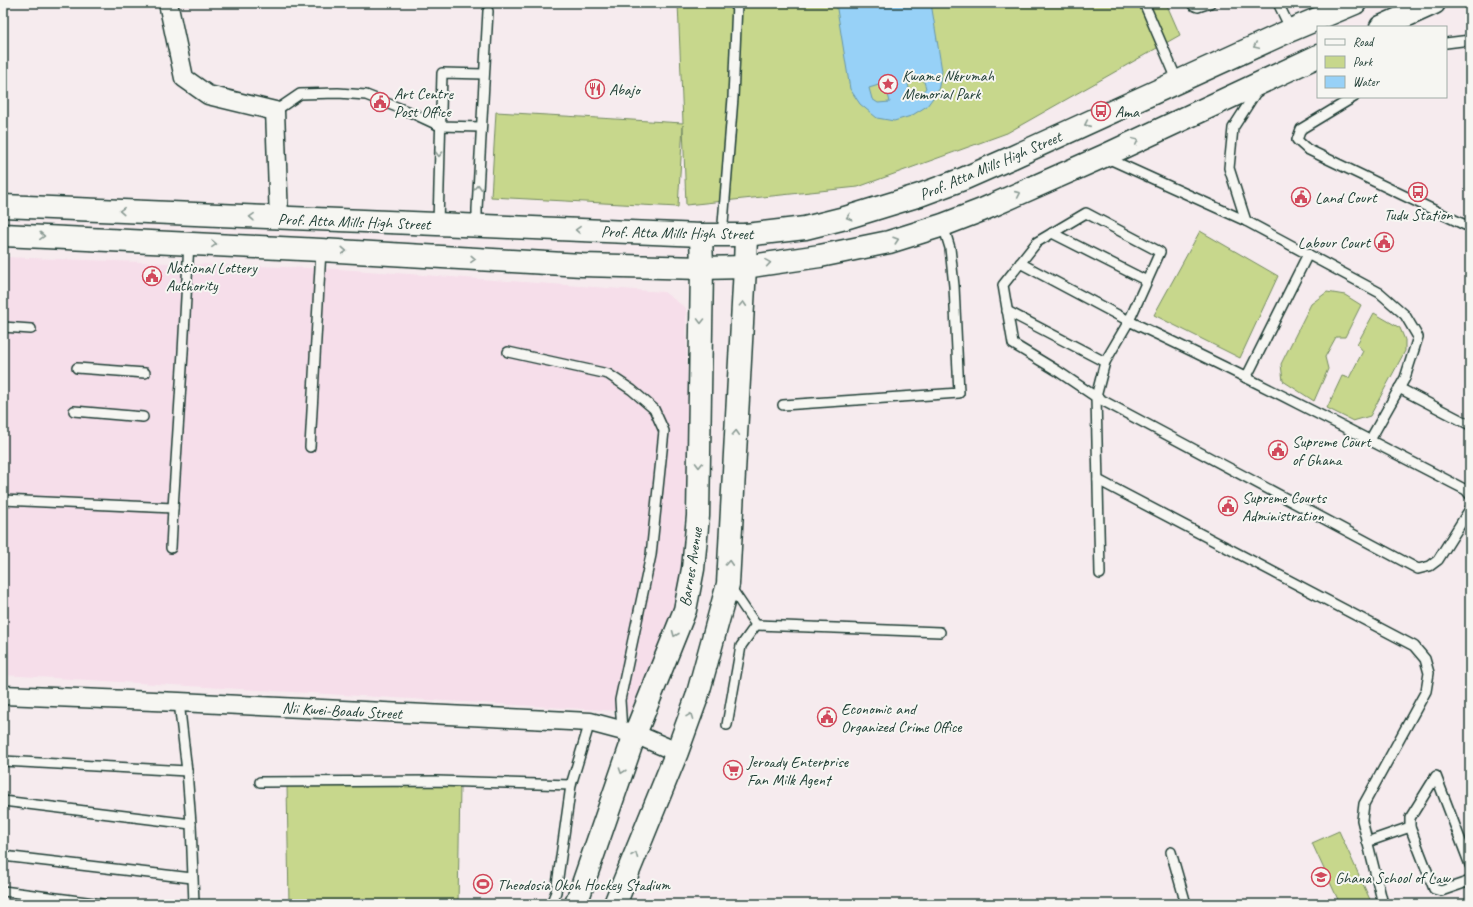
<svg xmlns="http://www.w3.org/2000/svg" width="1473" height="907" font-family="Caveat,sans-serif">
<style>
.built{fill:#f6deea}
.green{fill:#c7d78c;stroke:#738a60}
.water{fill:#97d1f7;stroke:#6796a9;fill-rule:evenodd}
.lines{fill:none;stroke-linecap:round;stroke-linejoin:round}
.lane-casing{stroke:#1f3d34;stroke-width:12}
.street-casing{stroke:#1f3d34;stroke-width:21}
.primary-casing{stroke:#1f3d34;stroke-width:25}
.lane{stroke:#f6f6f2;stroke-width:9}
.street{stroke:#f6f6f2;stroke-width:18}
.primary{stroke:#f6f6f2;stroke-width:22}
.oneway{stroke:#8a9a93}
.labels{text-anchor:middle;stroke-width:4;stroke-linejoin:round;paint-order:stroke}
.poi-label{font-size:16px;fill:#1f3d34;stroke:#f6f6f2;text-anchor:start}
.street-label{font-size:16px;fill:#1f3d34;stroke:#f6f6f2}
</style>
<rect width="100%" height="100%" fill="#f6ebee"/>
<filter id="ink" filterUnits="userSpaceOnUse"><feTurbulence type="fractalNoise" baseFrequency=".025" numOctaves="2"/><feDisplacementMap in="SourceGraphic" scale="8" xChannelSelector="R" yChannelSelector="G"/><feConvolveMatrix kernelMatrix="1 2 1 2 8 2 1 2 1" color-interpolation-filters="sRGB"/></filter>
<g filter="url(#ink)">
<polygon class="built" points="3,257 339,269 664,292 686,308 689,456 679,590 634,712 3,675"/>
<g class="green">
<polygon points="678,3 1166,3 1180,35 1007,133 858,187 686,205 683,125 678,207 491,197 496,112 683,123"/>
<polygon points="1200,231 1278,276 1240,358 1154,315"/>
<polygon points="1327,292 1345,295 1361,305 1345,337 1336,337 1325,357 1328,369 1314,401 1283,381 1281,364 1311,304"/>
<polygon points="1374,313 1400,328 1405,340 1405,351 1370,416 1353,421 1327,408 1342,376 1349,378 1363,351 1357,344"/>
<polygon points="287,785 460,786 458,904 289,904"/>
<polygon points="1339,831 1372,904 1340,904 1312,843"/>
</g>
<path class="water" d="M836 3H931L942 71 938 91 927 106 911 116 894 121 877 118 860 104 850 89ZM922 76 926 88 922 93 911 97 907 80ZM885 83 890 102 878 103 872 99 869 88Z"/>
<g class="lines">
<g class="lane-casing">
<g id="lane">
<polyline points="1144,3 1178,82"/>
<polyline points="1192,3 1193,5 1198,7 1210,3"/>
<polyline points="1278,3 1291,30"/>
<polyline points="1446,43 1470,40"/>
<polyline points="1354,97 1301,129 1297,140 1307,149 1465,225"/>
<polyline points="275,111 300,94 338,93 366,95 412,113 440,126 481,127"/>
<polyline points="1107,158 1246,221 1380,293 1405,315 1418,337 1405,378 1370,440"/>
<polyline points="1246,221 1229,168 1233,128 1258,89"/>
<polyline points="438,224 442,73 484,74"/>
<polyline points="477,226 477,209 488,11"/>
<polyline points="1052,233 1147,281"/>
<polyline points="722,236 733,98 737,3"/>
<polyline points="1020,263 1129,321 1160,252 1086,213 1037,242 1003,285 1013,344 1056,370 1096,397 1418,569 1430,566 1438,560 1470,509"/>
<polyline points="1007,311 1105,362"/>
<polyline points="3,327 31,329"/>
<polyline points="508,352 608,374 632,390 654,409 664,431 651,555 620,700 622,731"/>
<polyline points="77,368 145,373"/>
<polyline points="1246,378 1308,254"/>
<polyline points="1399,388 1470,425"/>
<polyline points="783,405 959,393 954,286 950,248 943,225"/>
<polyline points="74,411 143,417"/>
<polyline points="310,447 321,250"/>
<polyline points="1098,480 1414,646 1425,659 1429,673 1426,691 1364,804 1362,820 1383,904"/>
<polyline points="3,500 173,508 183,352 189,243"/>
<polyline points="171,548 173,508"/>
<path d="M1100 574 1096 397 1105 362 1129 321C1242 374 1354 432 1466 490L1470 495"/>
<polyline points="756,625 940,632"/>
<polyline points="179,702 187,771 191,824 194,904"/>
<polyline points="727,725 741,646 756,625 729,585"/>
<polyline points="3,761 187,771"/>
<polyline points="260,782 436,781 571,785 590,722"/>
<polyline points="3,801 191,824"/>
<polyline points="1367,842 1410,827"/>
<polyline points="1171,852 1186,904"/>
<polyline points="3,856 192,878"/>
<polyline points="1470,865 1436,776 1410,818 1410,827 1434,889 1441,891 1470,881"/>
<polyline points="3,891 102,904"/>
<polyline points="551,904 556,892 571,785"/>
</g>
</g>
<g class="street-casing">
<g id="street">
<polyline points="168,3 184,78 208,95 275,111 279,218"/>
<polyline points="3,695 179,702 590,722 635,734 677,752"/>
</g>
</g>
<g class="primary-casing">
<g id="primary">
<polyline points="1381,27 1434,3"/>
<polyline points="3,206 701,235 746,235 805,228 845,218 920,195 963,179 1013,157 1291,30 1355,3"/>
<polyline points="3,235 321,250 582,265 702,268 745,267 820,256 889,242 943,225 982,210 1104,156 1318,56"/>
<polyline points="576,904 635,734 685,610 693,569 698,516 702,268 701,235"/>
<polyline points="615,904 677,752 697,697 728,584 745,267 746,235"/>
</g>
</g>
<use href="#lane" class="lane"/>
<use href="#street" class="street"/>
<use href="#primary" class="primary"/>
</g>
<defs><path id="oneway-chevron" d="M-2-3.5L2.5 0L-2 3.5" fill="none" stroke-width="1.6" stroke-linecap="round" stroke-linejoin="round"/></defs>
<g class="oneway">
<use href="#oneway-chevron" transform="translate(1256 46) rotate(155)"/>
<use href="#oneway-chevron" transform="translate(1087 124) rotate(156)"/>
<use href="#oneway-chevron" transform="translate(1136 141) rotate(-25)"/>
<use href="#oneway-chevron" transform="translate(439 154) rotate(92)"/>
<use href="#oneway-chevron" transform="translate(478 187) rotate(-87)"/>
<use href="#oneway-chevron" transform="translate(1018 194) rotate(-24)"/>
<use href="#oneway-chevron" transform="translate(122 211) rotate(-177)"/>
<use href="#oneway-chevron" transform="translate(252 217) rotate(-177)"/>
<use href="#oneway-chevron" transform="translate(849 217) rotate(164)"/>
<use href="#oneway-chevron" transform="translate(578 230) rotate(-178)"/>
<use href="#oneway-chevron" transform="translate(42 236) rotate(3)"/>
<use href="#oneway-chevron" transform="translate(896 240) rotate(-18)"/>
<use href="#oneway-chevron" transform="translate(214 244) rotate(3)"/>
<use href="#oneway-chevron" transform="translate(344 251) rotate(3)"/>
<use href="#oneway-chevron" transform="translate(473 259) rotate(3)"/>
<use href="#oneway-chevron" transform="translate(768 263) rotate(-9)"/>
<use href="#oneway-chevron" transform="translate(743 304) rotate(-87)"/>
<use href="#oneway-chevron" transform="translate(701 321) rotate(91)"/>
<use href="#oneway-chevron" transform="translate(736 433) rotate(-87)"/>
<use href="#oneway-chevron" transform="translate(699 465) rotate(91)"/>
<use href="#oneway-chevron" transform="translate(729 563) rotate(-87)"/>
<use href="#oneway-chevron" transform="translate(675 634) rotate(112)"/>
<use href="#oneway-chevron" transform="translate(690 716) rotate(-69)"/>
<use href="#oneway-chevron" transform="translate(622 771) rotate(109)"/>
<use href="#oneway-chevron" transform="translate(635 855) rotate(-68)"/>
</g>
</g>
<defs>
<g id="sight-ring" transform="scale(1)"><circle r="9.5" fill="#f6f6f2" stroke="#d1495b" stroke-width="1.5"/><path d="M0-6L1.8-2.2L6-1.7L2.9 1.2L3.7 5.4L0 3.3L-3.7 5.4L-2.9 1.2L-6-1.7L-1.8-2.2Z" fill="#d1495b"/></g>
<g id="restaurant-ring" transform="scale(1)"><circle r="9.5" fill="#f6f6f2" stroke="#d1495b" stroke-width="1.5"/><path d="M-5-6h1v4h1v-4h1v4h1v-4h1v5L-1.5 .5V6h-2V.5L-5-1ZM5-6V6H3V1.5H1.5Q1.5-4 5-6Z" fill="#d1495b"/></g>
<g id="civic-ring" transform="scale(1)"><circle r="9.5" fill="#f6f6f2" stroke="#d1495b" stroke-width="1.5"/><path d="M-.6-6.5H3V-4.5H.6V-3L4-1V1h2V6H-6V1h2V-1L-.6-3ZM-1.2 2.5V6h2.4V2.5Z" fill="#d1495b"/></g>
<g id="bus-ring" transform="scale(1)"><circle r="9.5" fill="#f6f6f2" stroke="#d1495b" stroke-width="1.5"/><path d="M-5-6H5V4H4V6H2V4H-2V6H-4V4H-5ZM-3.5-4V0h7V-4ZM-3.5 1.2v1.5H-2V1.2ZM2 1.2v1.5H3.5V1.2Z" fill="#d1495b"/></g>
<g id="supermarket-ring" transform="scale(1)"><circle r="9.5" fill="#f6f6f2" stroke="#d1495b" stroke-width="1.5"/><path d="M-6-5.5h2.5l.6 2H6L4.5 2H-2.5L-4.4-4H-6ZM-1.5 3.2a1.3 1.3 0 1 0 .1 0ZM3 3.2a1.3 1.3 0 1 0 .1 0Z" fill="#d1495b"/></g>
<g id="school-ring" transform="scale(1)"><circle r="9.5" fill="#f6f6f2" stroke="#d1495b" stroke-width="1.5"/><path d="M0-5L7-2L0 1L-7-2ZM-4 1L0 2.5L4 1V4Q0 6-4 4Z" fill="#d1495b"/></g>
<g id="stadium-ring" transform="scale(1)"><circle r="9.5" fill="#f6f6f2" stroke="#d1495b" stroke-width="1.5"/><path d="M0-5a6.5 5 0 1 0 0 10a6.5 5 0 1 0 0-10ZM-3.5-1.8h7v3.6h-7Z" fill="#d1495b"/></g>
</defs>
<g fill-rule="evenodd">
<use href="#sight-ring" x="888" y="84"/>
<use href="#restaurant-ring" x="595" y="89"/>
<use href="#civic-ring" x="380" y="102"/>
<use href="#bus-ring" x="1101" y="111"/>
<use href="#bus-ring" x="1418" y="192"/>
<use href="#civic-ring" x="1301" y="197"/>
<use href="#civic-ring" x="1384" y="242"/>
<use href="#civic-ring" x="152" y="276"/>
<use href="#civic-ring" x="1278" y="450"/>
<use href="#civic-ring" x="1228" y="506"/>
<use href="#civic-ring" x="827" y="717"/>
<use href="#supermarket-ring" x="733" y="770"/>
<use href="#school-ring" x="1321" y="877"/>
<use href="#stadium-ring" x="483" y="884"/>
</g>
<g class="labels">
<g class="poi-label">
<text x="902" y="81">Kwame Nkrumah<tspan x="902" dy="18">Memorial Park</tspan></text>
<text x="609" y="95">Abajo</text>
<text x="394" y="99">Art Centre<tspan x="394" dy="18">Post Office</tspan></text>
<text x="1115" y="117">Ama</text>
<text x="1315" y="203">Land Court</text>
<text x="1418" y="220" text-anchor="middle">Tudu Station</text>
<text x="1370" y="248" text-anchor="end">Labour Court</text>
<text x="166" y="273">National Lottery<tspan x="166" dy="18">Authority</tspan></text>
<text x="1292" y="447">Supreme Court<tspan x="1292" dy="18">of Ghana</tspan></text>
<text x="1242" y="503">Supreme Courts<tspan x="1242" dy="18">Administration</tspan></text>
<text x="841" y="714">Economic and<tspan x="841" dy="18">Organized Crime Office</tspan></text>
<text x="747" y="767">Jeroady Enterprise<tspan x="747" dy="18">Fan Milk Agent</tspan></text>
<text x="1335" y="883">Ghana School of Law</text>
<text x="497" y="890">Theodosia Okoh Hockey Stadium</text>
</g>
<g class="street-label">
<text transform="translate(990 165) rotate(-23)" y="6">Prof. Atta Mills High Street</text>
<text transform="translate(354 221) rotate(2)" y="6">Prof. Atta Mills High Street</text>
<text transform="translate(677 232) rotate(1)" y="6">Prof. Atta Mills High Street</text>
<text transform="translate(690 567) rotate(-81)" y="6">Barnes Avenue</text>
<text transform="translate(342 710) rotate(3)" y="6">Nii Kwei-Boadu Street</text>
</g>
</g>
<rect width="1473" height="907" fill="none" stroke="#f6f6f2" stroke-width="16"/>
<rect x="8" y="8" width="1457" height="891" fill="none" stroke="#1f3d34" stroke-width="1.5" filter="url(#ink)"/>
<rect x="1317" y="26" width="130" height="72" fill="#f6f6f2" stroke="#a0aca6"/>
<rect x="1325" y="39" width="20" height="6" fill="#f6f6f2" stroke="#a0aca6"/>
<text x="1353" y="46" font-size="12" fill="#1f3d34">Road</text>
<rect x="1325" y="56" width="20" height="12" fill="#c7d78c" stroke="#a0aca6"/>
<text x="1353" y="66" font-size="12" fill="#1f3d34">Park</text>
<rect x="1325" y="76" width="20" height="12" fill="#97d1f7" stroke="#a0aca6"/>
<text x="1353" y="86" font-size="12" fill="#1f3d34">Water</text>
</svg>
